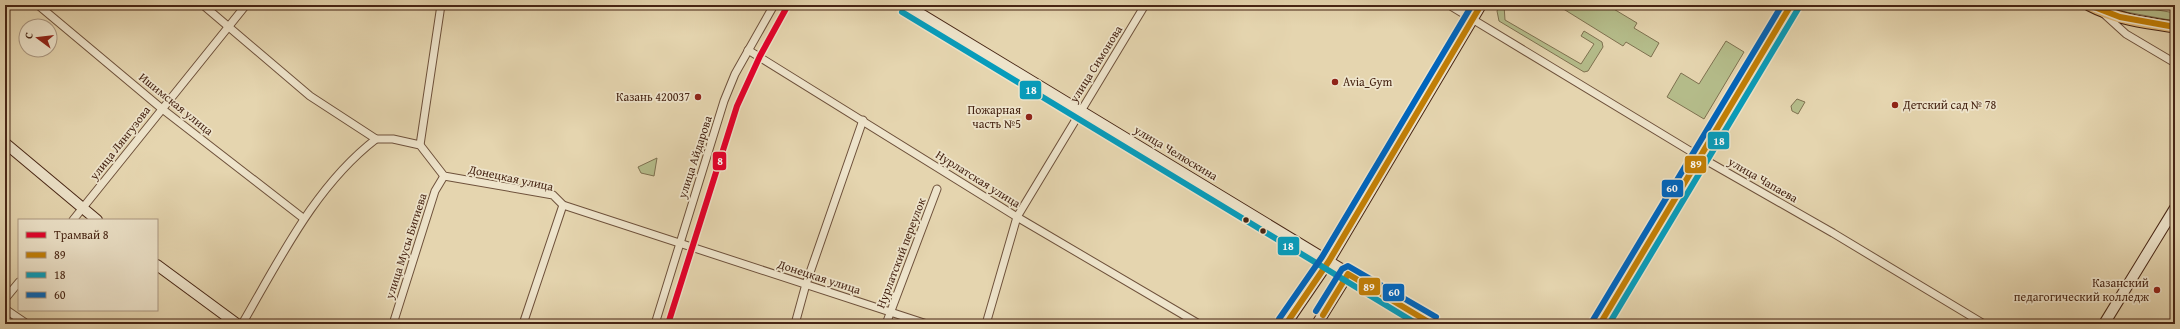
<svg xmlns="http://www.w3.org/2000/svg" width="2180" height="329" font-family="'Gentium Book Plus',serif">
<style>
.green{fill:#b5bd8b;stroke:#7e7150}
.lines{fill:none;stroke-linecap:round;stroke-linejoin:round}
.street-casing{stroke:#6e513b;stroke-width:9}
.secondary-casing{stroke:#472514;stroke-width:12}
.primary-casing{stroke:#472514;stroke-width:13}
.street{stroke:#eee4cb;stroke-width:7}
.secondary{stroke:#eee4cb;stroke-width:10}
.primary{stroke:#e2ba78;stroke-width:11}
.bus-1-casing{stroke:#eee4cb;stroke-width:9}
.bus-2-casing{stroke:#eee4cb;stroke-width:9}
.bus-3-casing{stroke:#eee4cb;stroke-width:9}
.bus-1{stroke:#c27f06;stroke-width:6}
.bus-2{stroke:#079cbb;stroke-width:6}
.bus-3{stroke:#0065bd;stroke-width:6}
.tram-1-casing{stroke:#eee4cb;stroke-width:9}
.tram-1{stroke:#e4002b;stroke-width:6}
.poi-dot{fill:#8f2418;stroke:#eee4cb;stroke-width:1.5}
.bus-dot{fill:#472514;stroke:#eee4cb;stroke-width:1.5}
.labels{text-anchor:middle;stroke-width:3.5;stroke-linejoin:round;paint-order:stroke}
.street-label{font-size:12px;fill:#472514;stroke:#eee4cb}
.poi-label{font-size:12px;fill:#472514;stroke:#eee4cb;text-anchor:end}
.line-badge{stroke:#eee4cb;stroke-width:1.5}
.badge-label{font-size:11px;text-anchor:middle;font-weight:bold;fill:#fff}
</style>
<rect width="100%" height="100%" fill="#e5d5af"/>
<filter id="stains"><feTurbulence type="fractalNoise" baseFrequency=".005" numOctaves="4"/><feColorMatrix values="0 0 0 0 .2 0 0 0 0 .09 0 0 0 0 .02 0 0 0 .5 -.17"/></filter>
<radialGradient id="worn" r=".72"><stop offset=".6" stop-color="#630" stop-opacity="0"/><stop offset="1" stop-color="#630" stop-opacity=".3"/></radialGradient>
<g class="green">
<polygon points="1500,5 1504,5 1505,20 1581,64 1594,44 1581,36 1584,31 1602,42 1603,47 1588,71 1584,72 1499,21 1497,11"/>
<polygon points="1557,5 1607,5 1637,23 1634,28 1659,43 1651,57 1626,42 1623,46"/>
<polygon points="2103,5 2129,5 2175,13 2175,21 2126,12"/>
<polygon points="1726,41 1744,52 1704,119 1667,97 1681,73 1699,84"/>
<polygon points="1797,99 1805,102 1798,114 1792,111 1791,106"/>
<polygon points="657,158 654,176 641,173 638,167"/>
</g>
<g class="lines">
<g class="street-casing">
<g id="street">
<polyline points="38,5 161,108 303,218"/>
<polyline points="203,5 310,96 376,139 393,139 420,145 444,176 553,195 563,205 927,324"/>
<polyline points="1449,5 1700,157 1833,233 1984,324"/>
<polyline points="2104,14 2126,34 2175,63"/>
<polyline points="748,50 1017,217 1199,324"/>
<polyline points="420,145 441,5"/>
<polyline points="73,220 246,5"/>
<polyline points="5,299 19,282"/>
<polyline points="5,309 27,324"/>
<path d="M242 324C280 259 315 186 376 139"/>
<polyline points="393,324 435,191 444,176"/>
<polyline points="523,324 563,205"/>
<polyline points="655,324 724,101 735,74 774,5"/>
<polyline points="795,324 806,284 863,120"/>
<polyline points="886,324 937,189"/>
<polyline points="986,324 1017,217 1145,5"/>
</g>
</g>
<g class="secondary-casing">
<g id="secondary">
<polyline points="906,5 1432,324"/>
<polyline points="5,143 97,220"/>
<polyline points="157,265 237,324"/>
<polyline points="1286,324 1329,261 1481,5"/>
<polyline points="1317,324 1348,274"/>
<polyline points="1600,324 1791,5"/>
<polyline points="2104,324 2175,208"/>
</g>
</g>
<g class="primary-casing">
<path id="primary" d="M2089 5C2115 19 2146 23 2175 27"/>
</g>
<use href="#street" class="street"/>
<use href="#secondary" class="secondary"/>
<use href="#primary" class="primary"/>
<g class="bus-1-casing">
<g id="bus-1">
<polyline points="2089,5 2120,17 2175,27"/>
<polyline points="1323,315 1348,274 1432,324"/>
<polyline points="1286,324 1329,261 1481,5"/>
<polyline points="1600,324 1791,5"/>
</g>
</g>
<g class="bus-2-casing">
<g id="bus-2">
<polyline points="902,12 1417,324"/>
<polyline points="1609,324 1798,9"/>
</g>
</g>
<g class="bus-3-casing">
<g id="bus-3">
<polyline points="1316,311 1342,269 1348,266 1436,317"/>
<polyline points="1279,319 1322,257 1472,5"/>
<polyline points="1593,320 1782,5"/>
</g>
</g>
<use href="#bus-1" class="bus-1"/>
<use href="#bus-2" class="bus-2"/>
<use href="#bus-3" class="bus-3"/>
<g class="tram-1-casing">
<polyline id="tram-1" points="668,324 737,106 760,56 788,5"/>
</g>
<use href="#tram-1" class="tram-1"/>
</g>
<g class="poi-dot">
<circle cx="1335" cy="82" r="4"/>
<circle cx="698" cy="97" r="4"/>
<circle cx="1895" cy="105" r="4"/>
<circle cx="1029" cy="117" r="4"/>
<circle cx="2157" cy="290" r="4"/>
</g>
<g class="bus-dot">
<circle cx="1246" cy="220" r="3.5"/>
<circle cx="1263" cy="231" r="3.5"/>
</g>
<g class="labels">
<g class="street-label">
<text transform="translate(1096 64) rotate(-58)" y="4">улица Симонова</text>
<text transform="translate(176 104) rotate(39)" y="4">Ишимская улица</text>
<text transform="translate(120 143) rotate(-52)" y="4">улица Лянгузова</text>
<text transform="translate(1176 153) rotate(31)" y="4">улица Челюскина</text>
<text transform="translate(695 157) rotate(-72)" y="4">улица Айдарова</text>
<text transform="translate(511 178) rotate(12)" y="4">Донецкая улица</text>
<text transform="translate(978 179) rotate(32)" y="4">Нурлатская улица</text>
<text transform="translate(1763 180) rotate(30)" y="4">улица Чапаева</text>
<text transform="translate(406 246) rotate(-72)" y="4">улица Мусы Бигиева</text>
<text transform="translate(901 253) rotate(-69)" y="4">Нурлатский переулок</text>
<text transform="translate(819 277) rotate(18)" y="4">Донецкая улица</text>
</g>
<g class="poi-label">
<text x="1343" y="86" text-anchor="start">Avia_Gym</text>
<text x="690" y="101">Казань 420037</text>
<text x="1903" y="109" text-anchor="start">Детский сад № 78</text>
<text x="1021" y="114">Пожарная<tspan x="1021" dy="14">часть №5</tspan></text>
<text x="2149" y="287">Казанский<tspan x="2149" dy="14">педагогический колледж</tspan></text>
</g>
</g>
<g class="line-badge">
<rect x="1019" y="80" width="23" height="20" rx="4" fill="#079cbb"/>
<rect x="1707" y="131" width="23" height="19" rx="4" fill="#079cbb"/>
<rect x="712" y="151" width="15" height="20" rx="4" fill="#e4002b"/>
<rect x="1684" y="155" width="23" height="19" rx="4" fill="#c27f06"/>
<rect x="1661" y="179" width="23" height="19" rx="4" fill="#0065bd"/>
<rect x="1277" y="236" width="23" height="20" rx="4" fill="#079cbb"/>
<rect x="1358" y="277" width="23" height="19" rx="4" fill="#c27f06"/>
<rect x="1382" y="283" width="23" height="19" rx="4" fill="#0065bd"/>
</g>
<g class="badge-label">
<text x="1031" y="94">18</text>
<text x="1719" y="145">18</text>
<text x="720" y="165">8</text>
<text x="1696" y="168">89</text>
<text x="1672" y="192">60</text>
<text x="1288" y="250">18</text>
<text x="1369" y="291">89</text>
<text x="1394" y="296">60</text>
</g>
<rect width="2180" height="329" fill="none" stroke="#e5d5af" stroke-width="20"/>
<rect x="6" y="6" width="2168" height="317" fill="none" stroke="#472514" stroke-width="2"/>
<rect x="10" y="10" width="2160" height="309" fill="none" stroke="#472514"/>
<rect x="18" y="219" width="140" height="92" fill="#eee4cb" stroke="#ab9882"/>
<rect x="26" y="232" width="20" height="6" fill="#e4002b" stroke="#ab9882"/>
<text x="54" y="239" font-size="12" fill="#472514">Трамвай 8</text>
<rect x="26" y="252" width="20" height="6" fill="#c27f06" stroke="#ab9882"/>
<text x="54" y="259" font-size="12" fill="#472514">89</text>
<rect x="26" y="272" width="20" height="6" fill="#079cbb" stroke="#ab9882"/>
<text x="54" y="279" font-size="12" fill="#472514">18</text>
<rect x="26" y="292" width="20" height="6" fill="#0065bd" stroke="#ab9882"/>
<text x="54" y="299" font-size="12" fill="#472514">60</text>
<g transform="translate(38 38) rotate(285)"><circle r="19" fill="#eee4cb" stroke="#ab9882"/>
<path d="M0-3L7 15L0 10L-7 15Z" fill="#8f2418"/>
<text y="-6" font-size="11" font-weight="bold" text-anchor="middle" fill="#472514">С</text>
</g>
<rect width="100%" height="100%" filter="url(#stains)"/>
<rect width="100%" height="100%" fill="url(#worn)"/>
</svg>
